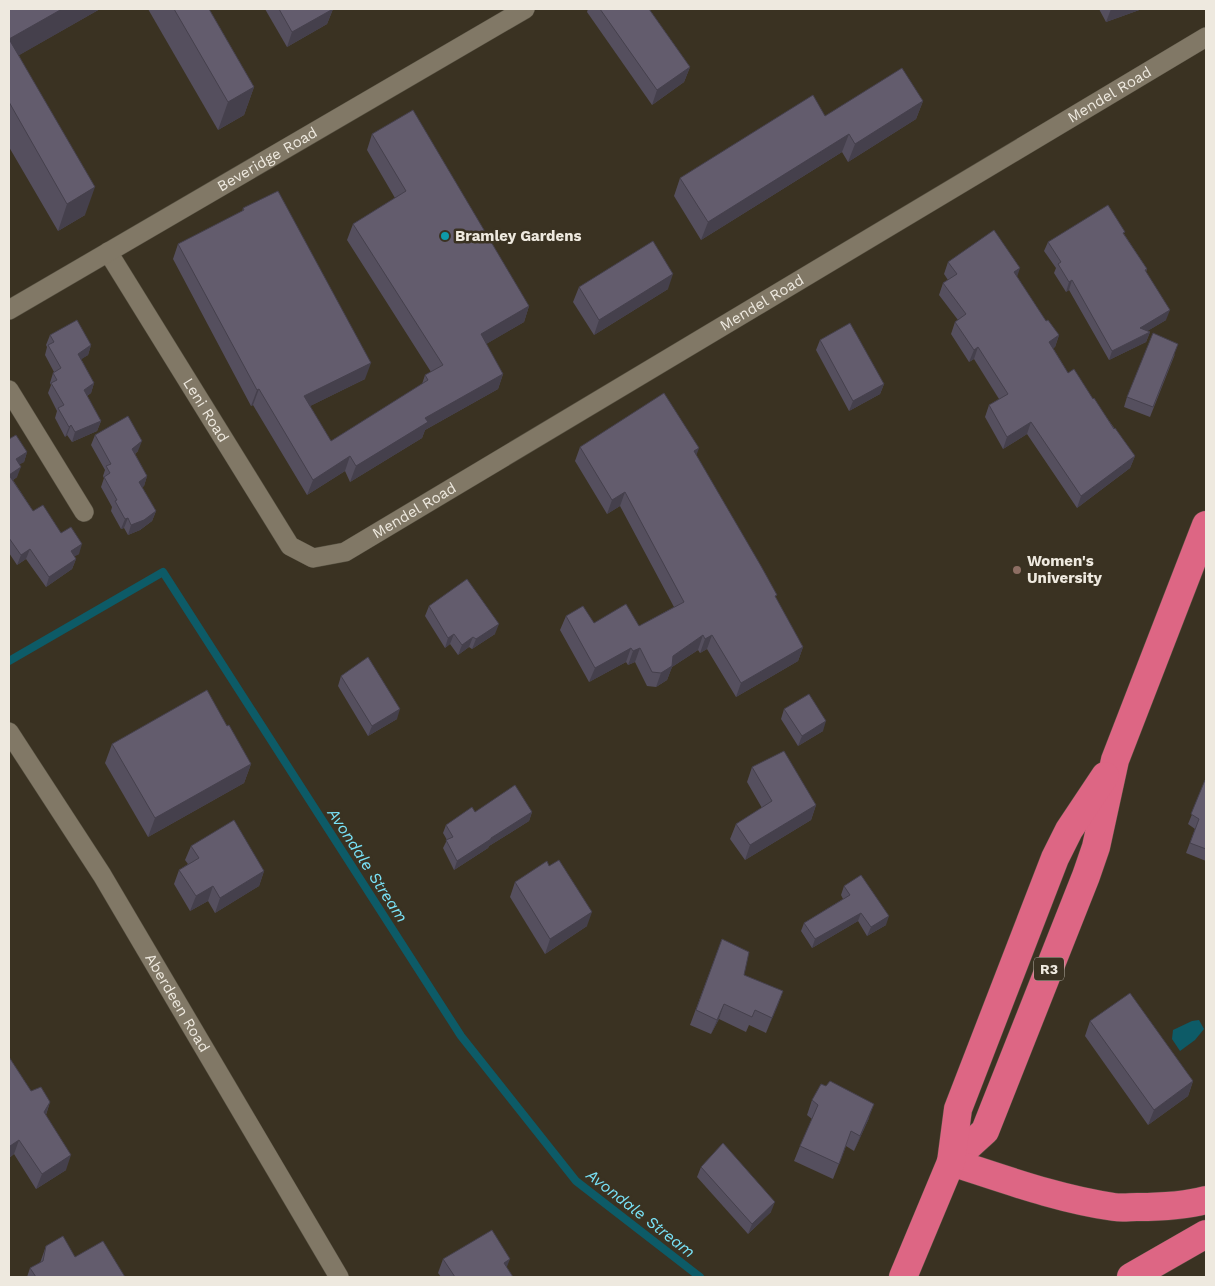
<svg xmlns="http://www.w3.org/2000/svg" width="1215" height="1286" font-family="'Work Sans',sans-serif">
<style>
.water{fill:#0d5b67}
.lines{fill:none;stroke-linecap:round;stroke-linejoin:round}
.stream{stroke:#0d5b67;stroke-width:8}
.street-casing{stroke:#565041;stroke-width:20}
.highway-casing{stroke:#565041;stroke-width:29}
.street{stroke:#817866;stroke-width:19}
.highway{stroke:#dd6684;stroke-width:28}
.wall{fill:#554f5e}
.shaded-wall{fill:#45404c}
.building{fill:#635c6d;stroke:#45404c}
.culture-dot{fill:#0f9aa8;stroke:#3a3222;stroke-width:2}
.education-dot{fill:#8d6e63;stroke:#3a3222;stroke-width:2}
.labels{text-anchor:middle;stroke-width:5;stroke-linejoin:round;paint-order:stroke}
.shield{fill:#3a3222;stroke:#b8b2a6;stroke-width:1}
.shield-label{font-size:14px;font-weight:bold;fill:#eee9df}
.street-label{font-size:15px;fill:#eee9df;stroke:#3a3222}
.poi-label{font-size:15px;font-weight:bold;fill:#eee9df;stroke:#3a3222;text-anchor:start}
.water-label{font-size:16px;font-style:italic;fill:#79e2f7;stroke:#3a3222}
</style>
<rect width="100%" height="100%" fill="#3a3222"/>
<polygon class="water" points="1199,1020 1204,1029 1195,1040 1180,1051 1172,1039 1173,1030 1192,1021"/>
<g class="lines">
<polyline class="stream" points="9,661 163,572 461,1036 576,1181 700,1277"/>
<g class="street-casing">
<g id="street">
<path id="s1" d="M108 252 290 546 313 558 345 552 1206 37"/>
<path id="s2" d="M9 310 525 9"/>
<polyline points="9,390 84,512"/>
<path id="s3" d="M9 732 102 875 339 1277"/>
</g>
</g>
<g class="highway-casing">
<g id="highway">
<polyline points="951,1162 985,1131 1086,876 1096,847 1115,760 1206,525"/>
<path d="M951 1162C1004 1179 1058 1199 1114 1207 1122 1208 1130 1207 1137 1207 1160 1207 1184 1206 1206 1200"/>
<polyline points="903,1277 951,1162 958,1109 1055,858 1069,830 1105,776"/>
<polyline points="1131,1277 1206,1234"/>
</g>
</g>
<use href="#street" class="street"/>
<use href="#highway" class="highway"/>
</g>
<g class="wall">
<polygon points="9,9 100,9 19,55 85,215 58,231 9,147"/>
<polygon points="148,9 209,9 254,87 244,115 218,130"/>
<polygon points="265,9 333,9 327,24 287,47"/>
<polygon points="588,9 649,9 690,67 684,82 652,105 587,12"/>
<polygon points="1099,9 1142,9 1106,22"/>
<polygon points="923,101 916,119 848,162 842,152 701,240 674,196 680,178 825,116"/>
<polygon points="372,134 529,306 524,322 486,344 503,374 498,389 425,430 422,438 350,482 345,471 307,495 253,405 251,406 173,259 178,244 242,212 243,208 365,379 310,406 331,441 422,384 425,375 431,372 347,240 353,224 395,198 367,150"/>
<polygon points="1124,234 1147,269 1146,272 1166,320 1147,331 1150,332 1146,342 1109,360 1069,290 1066,292 1054,273 1056,268 1044,251 1048,242"/>
<polygon points="948,262 1017,277 1046,321 1059,335 1055,347 1053,348 1068,373 1093,399 1135,456 1130,468 1077,508 1027,434 1003,449 985,417 989,405 999,399 974,359 969,362 951,334 955,322 958,320 939,295 943,283 948,280 944,274"/>
<polygon points="579,287 668,289 594,335 573,302"/>
<polygon points="50,335 91,345 88,355 81,359 94,383 91,393 87,396 101,421 97,431 72,442 67,435 65,437 55,418 57,411 48,393 51,385 50,383 53,373 54,372 45,355 47,347 46,345"/>
<polygon points="820,340 884,384 880,394 849,411 816,350"/>
<polygon points="1175,354 1150,417 1124,407 1127,397"/>
<polygon points="95,435 138,451 135,454 147,476 144,486 142,487 156,511 152,521 140,530 128,535 124,528 121,529 111,511 112,507 101,487 104,478 103,476 105,470 91,445"/>
<polygon points="9,439 27,452 24,462 19,464 17,477 13,480 33,511 61,533 79,554 74,556 76,559 72,569 46,587 26,559 17,565 9,553"/>
<polygon points="580,447 696,455 803,647 798,661 736,697 707,649 700,653 698,650 672,667 667,680 656,687 647,686 635,662 628,665 626,662 589,682 560,630 566,616 594,623 639,626 674,607 620,506 607,514 575,461"/>
<polygon points="429,606 495,634 472,649 469,647 458,655 450,644 445,648 425,616"/>
<polygon points="341,676 397,719 368,736 338,686"/>
<polygon points="784,709 823,731 798,746 781,719"/>
<polygon points="227,726 251,764 244,783 148,837 105,763 112,744"/>
<polygon points="752,767 816,805 811,820 745,860 730,839 736,824 762,808 747,782"/>
<polygon points="1206,781 1206,861 1186,853 1195,829 1188,824"/>
<polygon points="475,812 532,812 529,821 489,846 488,848 454,870 443,848 447,840 443,833 446,825"/>
<polygon points="191,846 264,871 259,886 215,913 208,901 190,911 174,884 179,870 188,864 185,860"/>
<polygon points="549,866 587,926 545,954 510,897 515,882"/>
<polygon points="844,886 886,925 867,936 858,921 812,948 801,931 804,923 843,899 841,895"/>
<polygon points="722,939 744,975 783,991 766,1033 749,1025 746,1032 719,1019 711,1034 690,1025"/>
<polygon points="1090,1021 1193,1081 1188,1096 1148,1125 1085,1036"/>
<polygon points="9,1057 31,1091 50,1102 46,1115 66,1170 36,1189 14,1154 9,1158"/>
<polygon points="812,1100 869,1118 854,1151 846,1146 833,1179 794,1161 800,1146 812,1119 807,1115"/>
<polygon points="701,1167 771,1212 748,1234 697,1177"/>
<polygon points="46,1246 75,1257 125,1277 27,1277 30,1268 40,1263"/>
<polygon points="443,1259 507,1268 513,1277 441,1277 438,1273"/>
</g>
<g class="shaded-wall">
<polygon points="62,9 100,9 9,61 9,39"/>
<polygon points="333,9 327,24 287,47 292,32"/>
<polygon points="1111,9 1142,9 1106,22"/>
<polygon points="690,67 684,82 652,105 657,90"/>
<polygon points="254,87 244,115 218,130 228,102"/>
<polygon points="923,101 916,119 848,162 855,144"/>
<polygon points="849,134 842,152 701,240 708,222"/>
<polygon points="95,187 85,215 58,231 67,204"/>
<polygon points="1020,268 1016,280 1014,272"/>
<polygon points="673,274 668,289 594,335 599,320"/>
<polygon points="1072,280 1069,290 1066,292 1069,282"/>
<polygon points="529,306 524,322 476,350 481,334"/>
<polygon points="1170,310 1166,320 1136,338 1140,328"/>
<polygon points="1150,332 1146,342 1109,360 1112,351"/>
<polygon points="1059,335 1055,347 1044,354 1049,342"/>
<polygon points="91,345 88,355 74,364 78,354"/>
<polygon points="978,347 974,359 969,362 974,350"/>
<polygon points="371,363 365,379 298,412 304,396"/>
<polygon points="503,374 498,389 425,430 422,438 350,482 356,466 425,418"/>
<polygon points="94,383 91,393 80,400 84,390"/>
<polygon points="884,384 880,394 849,411 853,401"/>
<polygon points="259,389 253,405 251,406 257,390"/>
<polygon points="101,421 97,431 72,442 75,432"/>
<polygon points="1031,422 1027,434 1003,449 1007,437"/>
<polygon points="71,425 67,435 65,437 69,427"/>
<polygon points="142,441 138,451 128,459 132,449"/>
<polygon points="699,448 694,462 694,451"/>
<polygon points="27,452 24,462 12,469 16,459"/>
<polygon points="350,456 345,471 307,495 313,480"/>
<polygon points="1135,456 1130,468 1077,508 1081,496"/>
<polygon points="21,467 17,477 9,483 9,475"/>
<polygon points="147,476 144,486 136,492 139,482"/>
<polygon points="625,492 620,506 607,514 612,500"/>
<polygon points="156,511 152,521 140,530 128,535 131,525"/>
<polygon points="128,518 124,528 121,529 125,519"/>
<polygon points="82,544 79,554 67,561 71,551"/>
<polygon points="30,549 26,559 17,565 21,555"/>
<polygon points="76,559 72,569 46,587 49,577"/>
<polygon points="499,624 495,634 472,649 476,639"/>
<polygon points="454,634 450,644 445,648 448,638"/>
<polygon points="703,635 698,650 672,667 667,680 656,687 661,673 673,656"/>
<polygon points="712,635 707,649 700,653 705,639"/>
<polygon points="473,637 469,647 458,655 462,645"/>
<polygon points="803,647 798,661 736,697 741,683"/>
<polygon points="631,648 626,662 589,682 595,668"/>
<polygon points="640,648 635,662 628,665 633,651"/>
<polygon points="400,709 397,719 368,736 372,726"/>
<polygon points="826,721 823,731 798,746 802,736"/>
<polygon points="251,764 244,783 148,837 155,818"/>
<polygon points="816,805 811,820 745,860 750,845"/>
<polygon points="532,812 529,821 489,846 488,848 454,870 457,861 491,838"/>
<polygon points="264,871 259,886 215,913 220,898"/>
<polygon points="213,886 208,901 190,911 196,896"/>
<polygon points="592,912 587,926 545,954 550,939"/>
<polygon points="861,913 858,921 812,948 815,939"/>
<polygon points="889,916 886,925 867,936 871,927"/>
<polygon points="783,991 778,1005 766,1033 772,1018"/>
<polygon points="724,1004 719,1019 711,1034 717,1020"/>
<polygon points="1193,1081 1188,1096 1148,1125 1154,1110"/>
<polygon points="50,1102 45,1117 44,1112"/>
<polygon points="874,1104 869,1118 854,1151 860,1136"/>
<polygon points="19,1140 14,1154 9,1158 9,1149 10,1146"/>
<polygon points="71,1155 66,1170 36,1189 42,1174"/>
<polygon points="775,1202 771,1212 748,1234 752,1224"/>
<polygon points="510,1259 504,1274 504,1263"/>
</g>
<g class="building">
<polygon points="9,9 62,9 9,39 95,187 67,204 9,102"/>
<polygon points="174,9 209,9 254,87 228,102"/>
<polygon points="279,9 333,9 292,32"/>
<polygon points="600,9 649,9 690,67 657,90"/>
<polygon points="902,68 923,101 855,144 849,134 708,222 680,178 813,95 825,116"/>
<polygon points="413,110 529,306 481,334 503,374 425,418 428,422 356,466 350,456 313,480 259,389 257,390 178,244 244,210 243,208 278,191 371,363 304,396 331,441 428,380 425,375 443,365 353,224 406,191 372,134"/>
<polygon points="1108,205 1125,232 1123,233 1147,269 1145,270 1170,310 1140,328 1150,332 1112,351 1072,280 1069,282 1058,264 1061,262 1048,242"/>
<polygon points="994,230 1020,268 1014,272 1046,321 1048,320 1059,335 1049,342 1068,373 1074,369 1093,399 1094,398 1114,429 1115,428 1135,456 1081,496 1031,422 1007,437 989,405 1008,394 978,347 974,350 955,322 966,314 943,283 957,274 948,262"/>
<polygon points="653,241 673,274 599,320 579,287"/>
<polygon points="77,320 91,345 78,354 94,383 84,390 101,421 75,432 71,425 69,427 58,408 64,405 51,383 57,380 53,373 61,368 48,345 54,342 50,335"/>
<polygon points="850,323 884,384 853,401 820,340"/>
<polygon points="1153,333 1178,344 1153,407 1127,397"/>
<polygon points="664,393 699,448 694,451 761,566 777,595 775,596 803,647 741,683 712,635 705,639 703,635 673,656 672,666 661,673 652,672 640,648 633,651 631,648 595,668 566,616 583,606 594,623 626,604 639,626 684,602 625,492 612,500 580,447"/>
<polygon points="128,416 142,441 132,449 147,476 139,482 156,511 144,520 131,525 128,518 125,519 115,501 117,500 104,477 110,473 106,466 111,464 95,435"/>
<polygon points="16,435 27,452 16,459 21,467 9,475 33,511 43,505 61,533 71,527 82,544 71,551 76,559 49,577 30,549 21,555 9,538 9,439"/>
<polygon points="467,579 499,624 476,639 473,637 462,645 454,634 448,638 429,606"/>
<polygon points="368,657 400,709 372,726 341,676"/>
<polygon points="207,690 227,726 229,725 251,764 155,818 112,744"/>
<polygon points="809,694 826,721 802,736 784,709"/>
<polygon points="784,751 816,805 750,845 736,824 772,801 752,767"/>
<polygon points="1205,780 1206,781 1206,849 1190,843 1199,819 1191,814"/>
<polygon points="515,785 532,812 491,838 491,839 457,861 446,840 453,837 446,825 472,807 475,812"/>
<polygon points="234,820 264,871 220,898 213,886 196,896 179,870 199,858 191,846"/>
<polygon points="559,860 592,912 550,939 515,882 547,861 549,866"/>
<polygon points="861,875 889,916 871,927 861,913 815,939 804,923 850,895 844,886"/>
<polygon points="722,939 749,952 744,975 783,991 772,1018 755,1010 752,1017 724,1004 717,1020 696,1010"/>
<polygon points="1130,993 1193,1081 1154,1110 1090,1021"/>
<polygon points="9,1057 31,1091 41,1087 50,1102 44,1112 71,1155 42,1174 19,1140 10,1146 9,1144"/>
<polygon points="830,1081 874,1104 860,1136 851,1131 839,1164 800,1146 818,1105 812,1100 821,1084 826,1086"/>
<polygon points="723,1143 775,1202 752,1224 701,1167"/>
<polygon points="492,1230 510,1259 504,1263 513,1277 455,1277 443,1259"/>
<polygon points="63,1236 75,1257 103,1241 125,1277 36,1277 30,1268 43,1261 46,1246"/>
</g>
<circle class="culture-dot" cx="445" cy="236" r="5"/>
<circle class="education-dot" cx="1017" cy="570" r="5"/>
<g class="labels">
<rect class="shield" x="1034" y="957.5" width="30" height="23" rx="4"/>
<g class="shield-label">
<text x="1049" y="974">R3</text>
</g>
<g class="street-label">
<text dy="5" stroke="none"><textPath href="#s1" startOffset="1295">Mendel Road</textPath></text>
<text dy="5" stroke="none"><textPath href="#s2" startOffset="299">Beveridge Road</textPath></text>
<text dy="5" stroke="none"><textPath href="#s1" startOffset="890">Mendel Road</textPath></text>
<text dy="5" stroke="none"><textPath href="#s1" startOffset="186">Leni Road</textPath></text>
<text dy="5" stroke="none"><textPath href="#s1" startOffset="485">Mendel Road</textPath></text>
<text dy="5" stroke="none"><textPath href="#s3" startOffset="319">Aberdeen Road</textPath></text>
</g>
<g class="poi-label">
<text x="455" y="241">Bramley Gardens</text>
<text x="1027" y="566">Women's<tspan x="1027" dy="17">University</tspan></text>
</g>
<g class="water-label">
<text transform="translate(368 865) rotate(57)" y="6">Avondale Stream</text>
<text transform="translate(641 1213) rotate(38)" y="6">Avondale Stream</text>
</g>
</g>
<rect width="1215" height="1286" fill="none" stroke="#eee9df" stroke-width="20"/>
</svg>
